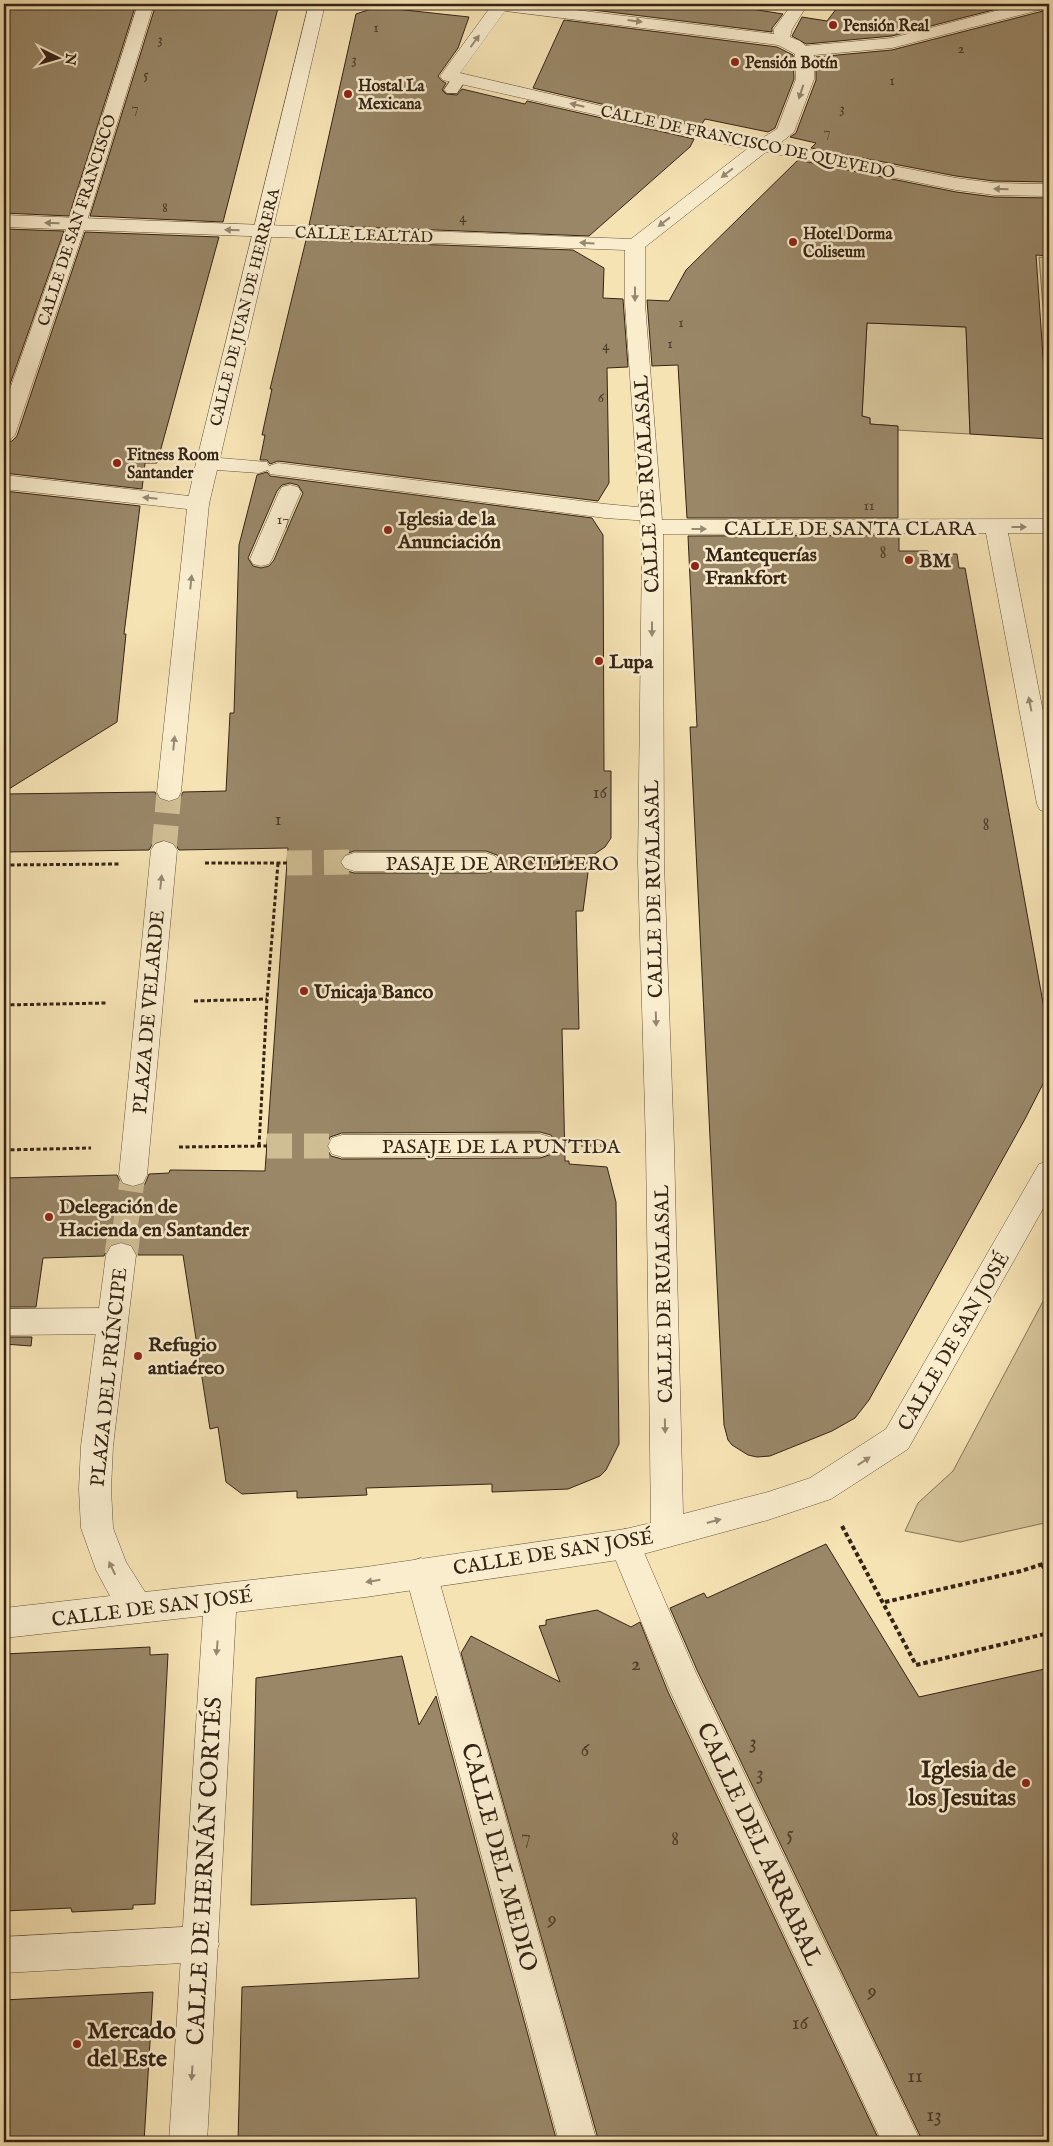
<svg xmlns="http://www.w3.org/2000/svg" width="1053" height="2146" font-family="'IM FELL English',serif">
<style>
.green{fill:#d5c399;stroke:#857458}
.building{fill:#998768;stroke:#352416;fill-rule:evenodd}
.lines{fill:none;stroke-linecap:round;stroke-linejoin:round}
.pedestrian-tunnel{stroke:#cfbd94;stroke-width:25;stroke-dasharray:25 12;stroke-linecap:butt}
.minor-tunnel-far1{stroke:#cfbd94;stroke-width:25;stroke-dasharray:25 12;stroke-linecap:butt}
.minor-tunnel{stroke:#cfbd94;stroke-width:33;stroke-dasharray:33 17;stroke-linecap:butt}
.service-casing{stroke:#65543e;stroke-width:2}
.pedestrian-casing{stroke:#65543e;stroke-width:1}
.minor-casing{stroke:#65543e;stroke-width:1}
.path-far1{stroke:#352416;stroke-width:3;stroke-dasharray:4 2.5;stroke-linecap:butt}
.path{stroke:#352416;stroke-width:4;stroke-dasharray:4.5 3;stroke-linecap:butt}
.service{fill:#f9edce;fill-rule:evenodd}
.pedestrian{fill:#f9edce;fill-rule:evenodd}
.minor{fill:#f9edce;fill-rule:evenodd}
.oneway{fill:#978872}
.poi-dot{fill:#8f2418;stroke:#f9edce;stroke-width:2}
.labels{text-anchor:middle;stroke-width:5;stroke-linejoin:round;paint-order:stroke}
.far-number-label{font-size:15px;fill:#4e3d2a}
.far-poi-label{font-size:16px;font-weight:bold;fill:#352416;stroke:#f9edce;text-anchor:start}
.far-street-label{font-size:16px;fill:#352416;stroke:#f9edce}
.number-label{font-size:18px;fill:#4e3d2a}
.street-label{font-size:20px;fill:#352416;stroke:#f9edce}
.poi-label{font-size:20px;font-weight:bold;fill:#352416;stroke:#f9edce;text-anchor:start}
.near-number-label{font-size:21px;fill:#4e3d2a}
.near-poi-label{font-size:24px;font-weight:bold;fill:#352416;stroke:#f9edce;text-anchor:end}
.near-street-label{font-size:24px;fill:#352416;stroke:#f9edce}
</style>
<rect width="100%" height="100%" fill="#f6e3b4"/>
<filter id="stains"><feTurbulence type="fractalNoise" baseFrequency=".004" numOctaves="4"/><feColorMatrix values="0 0 0 0 .2 0 0 0 0 .09 0 0 0 0 .02 0 0 0 .5 -.17"/></filter>
<radialGradient id="worn" r=".72"><stop offset=".6" stop-color="#630" stop-opacity="0"/><stop offset="1" stop-color="#630" stop-opacity=".3"/></radialGradient>
<g class="green">
<polygon points="1039,257 1049,258 1049,357 1047,357"/>
<polygon points="867,323 966,327 970,434 897,430 897,426 870,424 870,418 862,416"/>
<polygon points="1049,1290 1049,1522 960,1542 905,1531 918,1503 953,1471"/>
</g>
<g class="building">
<polygon points="4,4 136,4 69,216 4,213"/>
<polygon points="156,4 279,4 223,222 90,216"/>
<polygon points="571,4 720,4 783,14 772,28 772,32 569,7"/>
<polygon points="840,4 1016,4 892,36 806,44 792,36 802,17 827,21"/>
<polygon points="377,7 469,17 458,48 438,76 442,81 446,83 442,90 446,94 457,95 462,89 525,104 527,101 694,139 690,147 589,236 309,225 356,14"/>
<polygon points="1049,8 1049,182 994,181 956,176 811,148 816,143 790,137 796,133 816,80 816,57 892,50 1047,10"/>
<polygon points="564,20 777,47 793,55 794,79 775,128 768,132 705,119 700,127 533,88"/>
<polygon points="798,160 956,192 994,197 1049,198 1049,256 1036,255 1044,371 1049,371 1049,439 970,434 966,327 867,323 862,416 870,418 870,424 898,426 898,518 687,518 678,365 652,366 647,300 669,301 686,270"/>
<polygon points="4,229 64,231 4,401"/>
<polygon points="85,232 219,237 157,463 145,463 142,489 4,473 4,443 12,441 17,436"/>
<polygon points="306,240 573,250 604,268 603,298 623,299 628,367 607,368 609,483 598,501 278,461 270,464 267,460 260,460 265,435 262,435 272,389 270,389"/>
<path d="M267 472 270 476 592 518 603 535 604 771H611V838L605 847 590 857 583 911H576L579 1029H562L565 1161H569V1164L607 1167 616 1202 619 1444 606 1470 600 1476 568 1489 492 1492V1484L366 1488 367 1495 297 1498V1491L242 1494 226 1482 218 1427 210 1429 183 1255H138L132 1244 120 1241 109 1245 104 1256 43 1258 36 1307H4V1178L117 1175 122 1185 134 1188 145 1184 149 1174 169 1173 170 1170 265 1171 288 848 179 850 174 842 163 839 153 843 149 850 4 852V794L155 792 159 800 170 803 179 800 183 792 226 791 230 713H234L239 545 257 475ZM290 483 298 485 303 493 274 560 269 566 261 568 253 566 248 558 277 491 282 485ZM354 851H486L497 855 501 863 496 870 486 873H354L344 870 339 863 343 855ZM540 1132 551 1135 556 1144 552 1154 540 1158 342 1159 331 1156 326 1147 330 1137 342 1133Z"/>
<polygon points="4,491 140,506 124,634 126,634 117,722 4,792"/>
<polygon points="899,535 899,551 928,551 929,554 957,554 959,568 965,568 1049,1036 1049,1065 1045,1080 1025,1119 869,1400 855,1418 832,1431 770,1456 757,1457 748,1455 732,1445 728,1440 724,1425 690,727 697,727 688,536"/>
<polygon points="4,1337 32,1337 31,1346 4,1344"/>
<polygon points="826,1544 919,1697 1049,1668 1049,2142 923,2142 697,1670 670,1608 704,1593 707,1598"/>
<polygon points="597,1610 631,1627 640,1622 668,1692 880,2142 599,2142 461,1653 471,1636 560,1682 539,1626 546,1625 546,1620"/>
<polygon points="150,1647 150,1655 168,1654 155,1904 133,1905 133,1909 72,1912 71,1908 4,1911 4,1654"/>
<polygon points="402,1656 419,1725 436,1696 557,2142 238,2142 242,1987 419,1978 416,1898 251,1905 256,1678"/>
<polygon points="153,1992 144,2142 4,2142 4,2000"/>
</g>
<g class="lines">
<g class="pedestrian-tunnel">
<polyline points="287,863 354,862"/>
<polyline points="267,1146 342,1146"/>
</g>
<g class="minor-tunnel-far1">
<polyline points="164,850 169,792"/>
<polyline points="125,1228 133,1175"/>
</g>
<polyline class="minor-tunnel" points="121,1255 125,1226"/>
<g class="service-casing">
<polygon id="service" points="459,73 464,75 467,78 457,93 447,93 444,90 454,75"/>
</g>
<g class="pedestrian-casing">
<g id="pedestrian">
<polygon points="138,4 154,4 86,224 15,435 11,439 4,441 4,406 68,224"/>
<polygon points="309,4 325,4 220,458 267,462 269,466 278,463 605,504 658,509 661,514 658,519 650,521 605,518 278,475 270,474 268,470 259,473 217,470 209,504 206,509 198,511 190,509 187,504 196,463"/>
<polygon points="1022,4 1049,4 1047,8 892,48 803,56 797,55 794,51 797,47 803,46 892,38"/>
<polygon points="290,485 298,487 301,492 272,559 269,564 261,566 253,564 250,559 279,492 282,487"/>
<polygon points="354,853 486,853 495,856 499,862 495,868 486,871 354,871 345,868 341,862 345,856"/>
<polygon points="540,1134 550,1137 554,1145 550,1153 540,1156 342,1157 332,1154 328,1146 332,1138 342,1135"/>
<polygon points="112,1308 123,1312 127,1321 123,1330 112,1334 4,1335 4,1309"/>
<polygon points="625,1529 636,1534 695,1671 921,2142 882,2142 670,1691 609,1544 614,1534"/>
<polygon points="421,1558 432,1562 437,1573 597,2142 559,2142 405,1573 410,1562"/>
<polygon points="201,1926 214,1931 219,1944 214,1957 201,1962 4,1973 4,1937"/>
</g>
</g>
<g class="minor-casing">
<g id="minor">
<path d="M479 4H526L774 34V29L792 4H808L792 29 790 37 800 41 812 51 814 56V79L794 132 779 144 956 178 994 183 1049 184V196L994 195 956 190 766 152 645 247V304L662 520 1049 519V533H1008L1049 742V813L1040 810 1037 804 986 533 663 534 664 863 674 1147 683 1514 768 1492 810 1478 886 1429 1039 1164 1049 1161V1198L908 1449 831 1499 768 1520 625 1559 366 1597 236 1612 207 2142H169L203 1616 4 1638V1608L110 1596 96 1570 81 1528 79 1489 81 1446 106 1255 111 1246 121 1243 131 1246 136 1255 113 1446 111 1489 113 1528 126 1562 145 1592 366 1567 625 1529 651 1523 646 1147 638 863 642 548 625 304V250L4 227V215L631 239 747 149 443 80 440 76 489 9 481 8ZM505 11 778 45 795 54 796 79 777 129 759 140 705 130 460 73Z"/>
<polygon points="4,475 198,497 206,499 209,504 181,792 178,798 169,801 160,798 157,792 187,509 4,489"/>
<polygon points="164,841 173,844 177,850 147,1175 143,1183 133,1186 123,1183 119,1175 151,850 155,844"/>
</g>
</g>
<g class="path-far1">
<polyline points="524,862 608,863"/>
<polyline points="205,863 287,863"/>
<polyline points="4,865 119,864"/>
<polyline points="194,1001 267,999"/>
<polyline points="4,1005 106,1003"/>
<polyline points="581,1145 617,1146"/>
<polyline points="259,1146 267,999 278,863"/>
<polyline points="179,1147 267,1146"/>
<polyline points="4,1150 91,1148"/>
</g>
<g class="path">
<polyline points="842,1526 916,1665 1049,1633"/>
<polyline points="1042,1564 1049,1579"/>
<polyline points="885,1602 1021,1571 1049,1562"/>
</g>
<use href="#service" class="service"/>
<use href="#pedestrian" class="pedestrian"/>
<use href="#minor" class="minor"/>
</g>
<defs><path id="oneway-solid" d="M-6-.8H1V-3.2L6.5 0L1 3.2V.8H-6Z" transform="scale(1.25)"/></defs>
<g class="oneway">
<use href="#oneway-solid" transform="translate(635 21) rotate(7)"/>
<use href="#oneway-solid" transform="translate(475 41) rotate(-54)"/>
<use href="#oneway-solid" transform="translate(801 92) rotate(108)"/>
<use href="#oneway-solid" transform="translate(577 105) rotate(-167)"/>
<use href="#oneway-solid" transform="translate(727 173) rotate(142)"/>
<use href="#oneway-solid" transform="translate(1001 189) rotate(-178)"/>
<use href="#oneway-solid" transform="translate(664 222) rotate(142)"/>
<use href="#oneway-solid" transform="translate(52 223) rotate(-178)"/>
<use href="#oneway-solid" transform="translate(232 230) rotate(-178)"/>
<use href="#oneway-solid" transform="translate(587 243) rotate(-177)"/>
<use href="#oneway-solid" transform="translate(635 294) rotate(90)"/>
<use href="#oneway-solid" transform="translate(150 498) rotate(-174)"/>
<use href="#oneway-solid" transform="translate(1019 527)"/>
<use href="#oneway-solid" transform="translate(699 529)"/>
<use href="#oneway-solid" transform="translate(191 582) rotate(-84)"/>
<use href="#oneway-solid" transform="translate(652 629) rotate(90)"/>
<use href="#oneway-solid" transform="translate(1030 704) rotate(-101)"/>
<use href="#oneway-solid" transform="translate(174 743) rotate(-84)"/>
<use href="#oneway-solid" transform="translate(161 882) rotate(-84)"/>
<use href="#oneway-solid" transform="translate(656 1019) rotate(88)"/>
<use href="#oneway-solid" transform="translate(665 1426) rotate(89)"/>
<use href="#oneway-solid" transform="translate(864 1461) rotate(-33)"/>
<use href="#oneway-solid" transform="translate(714 1521) rotate(-15)"/>
<use href="#oneway-solid" transform="translate(112 1568) rotate(-115)"/>
<use href="#oneway-solid" transform="translate(373 1581) rotate(171)"/>
<use href="#oneway-solid" transform="translate(217 1648) rotate(95)"/>
<use href="#oneway-solid" transform="translate(192 2073) rotate(94)"/>
</g>
<g class="poi-dot">
<circle cx="833" cy="25" r="5"/>
<circle cx="735" cy="62" r="5"/>
<circle cx="348" cy="94" r="5"/>
<circle cx="793" cy="242" r="5"/>
<circle cx="117" cy="463" r="5"/>
<circle cx="388" cy="530" r="5"/>
<circle cx="909" cy="560" r="5"/>
<circle cx="695" cy="566" r="5"/>
<circle cx="599" cy="661" r="5"/>
<circle cx="304" cy="991" r="5"/>
<circle cx="49" cy="1217" r="5"/>
<circle cx="138" cy="1356" r="5"/>
<circle cx="1026" cy="1783" r="5"/>
<circle cx="77" cy="2044" r="5"/>
</g>
<g class="labels">
<g class="far-number-label">
<text x="376" y="32">1</text>
<text x="160" y="44">3</text>
<text x="961" y="53">2</text>
<text x="354" y="64">3</text>
<text x="146" y="79">5</text>
<text x="892" y="85">1</text>
<text x="135" y="112">7</text>
<text x="842" y="113">3</text>
<text x="827" y="136">7</text>
<text x="165" y="212">8</text>
<text x="463" y="222">4</text>
<text x="681" y="327">1</text>
<text x="670" y="348">1</text>
<text x="606" y="350">4</text>
<text x="601" y="402">6</text>
<text x="869" y="510">11</text>
<text x="283" y="524">17</text>
</g>
<g class="far-poi-label">
<text x="843" y="31">Pensión Real</text>
<text x="745" y="68">Pensión Botín</text>
<text x="358" y="91">Hostal La<tspan x="358" dy="18">Mexicana</tspan></text>
<text x="803" y="239">Hotel Dorma<tspan x="803" dy="18">Coliseum</tspan></text>
<text x="127" y="460">Fitness Room<tspan x="127" dy="18">Santander</tspan></text>
</g>
<g class="far-street-label">
<text transform="translate(748 141) rotate(12)" y="6">CALLE DE FRANCISCO DE QUEVEDO</text>
<text transform="translate(76 220) rotate(-72)" y="6">CALLE DE SAN FRANCISCO</text>
<text transform="translate(364 234) rotate(2)" y="6">CALLE LEALTAD</text>
<text transform="translate(244 307) rotate(-76)" y="6">CALLE DE JUAN DE HERRERA</text>
</g>
<g class="number-label">
<text x="883" y="558">8</text>
<text x="600" y="798">16</text>
<text x="278" y="825">1</text>
<text x="986" y="830">8</text>
</g>
<g class="street-label">
<text transform="translate(646 484) rotate(-93)" y="7">CALLE DE RUALASAL</text>
<text x="850" y="535">CALLE DE SANTA CLARA</text>
<text x="502" y="870">PASAJE DE ARCILLERO</text>
<text transform="translate(653 889) rotate(-91)" y="7">CALLE DE RUALASAL</text>
<text transform="translate(148 1012) rotate(-85)" y="7">PLAZA DE VELARDE</text>
<text x="501" y="1153">PASAJE DE LA PUNTIDA</text>
<text transform="translate(663 1294) rotate(-91)" y="7">CALLE DE RUALASAL</text>
<text transform="translate(953 1341) rotate(-60)" y="7">CALLE DE SAN JOSÉ</text>
<text transform="translate(108 1377) rotate(-84)" y="7">PLAZA DEL PRÍNCIPE</text>
<text transform="translate(553 1552) rotate(-9)" y="7">CALLE DE SAN JOSÉ</text>
<text transform="translate(152 1607) rotate(-7)" y="7">CALLE DE SAN JOSÉ</text>
</g>
<g class="poi-label">
<text x="398" y="525">Iglesia de la<tspan x="398" dy="23">Anunciación</tspan></text>
<text x="705" y="561">Mantequerías<tspan x="705" dy="23">Frankfort</tspan></text>
<text x="919" y="567">BM</text>
<text x="609" y="668">Lupa</text>
<text x="314" y="998">Unicaja Banco</text>
<text x="59" y="1213">Delegación de<tspan x="59" dy="23">Hacienda en Santander</tspan></text>
<text x="148" y="1351">Refugio<tspan x="148" dy="23">antiaéreo</tspan></text>
</g>
<g class="near-number-label">
<text x="636" y="1670">2</text>
<text x="753" y="1748">3</text>
<text x="585" y="1756">6</text>
<text x="760" y="1779">3</text>
<text x="790" y="1840">5</text>
<text x="526" y="1843">7</text>
<text x="675" y="1845">8</text>
<text x="552" y="1925">9</text>
<text x="872" y="1997">9</text>
<text x="800" y="2029">16</text>
<text x="915" y="2082">11</text>
<text x="934" y="2121">13</text>
</g>
<g class="near-poi-label">
<text x="1016" y="1777">Iglesia de<tspan x="1016" dy="28">los Jesuitas</tspan></text>
<text x="87" y="2038" text-anchor="start">Mercado<tspan x="87" dy="28">del Este</tspan></text>
</g>
<g class="near-street-label">
<text transform="translate(760 1844) rotate(65)" y="8">CALLE DEL ARRABAL</text>
<text transform="translate(500 1857) rotate(75)" y="8">CALLE DEL MEDIO</text>
<text transform="translate(204 1871) rotate(-87)" y="8">CALLE DE HERNÁN CORTÉS</text>
</g>
</g>
<rect width="1053" height="2146" fill="none" stroke="#f6e3b4" stroke-width="20"/>
<rect x="5" y="5" width="1043" height="2136" fill="none" stroke="#352416" stroke-width="2.5"/>
<rect x="10" y="10" width="1033" height="2126" fill="none" stroke="#352416"/>
<g transform="translate(58 58) rotate(95)" stroke="#f9edce" stroke-width="4" paint-order="stroke">
<path d="M0-4L9 19L0 12L-9 19Z" fill="#352416"/>
<text y="-8" font-size="14" font-weight="bold" text-anchor="middle" fill="#352416">N</text>
</g>
<rect width="100%" height="100%" filter="url(#stains)"/>
<rect width="100%" height="100%" fill="url(#worn)"/>
</svg>
